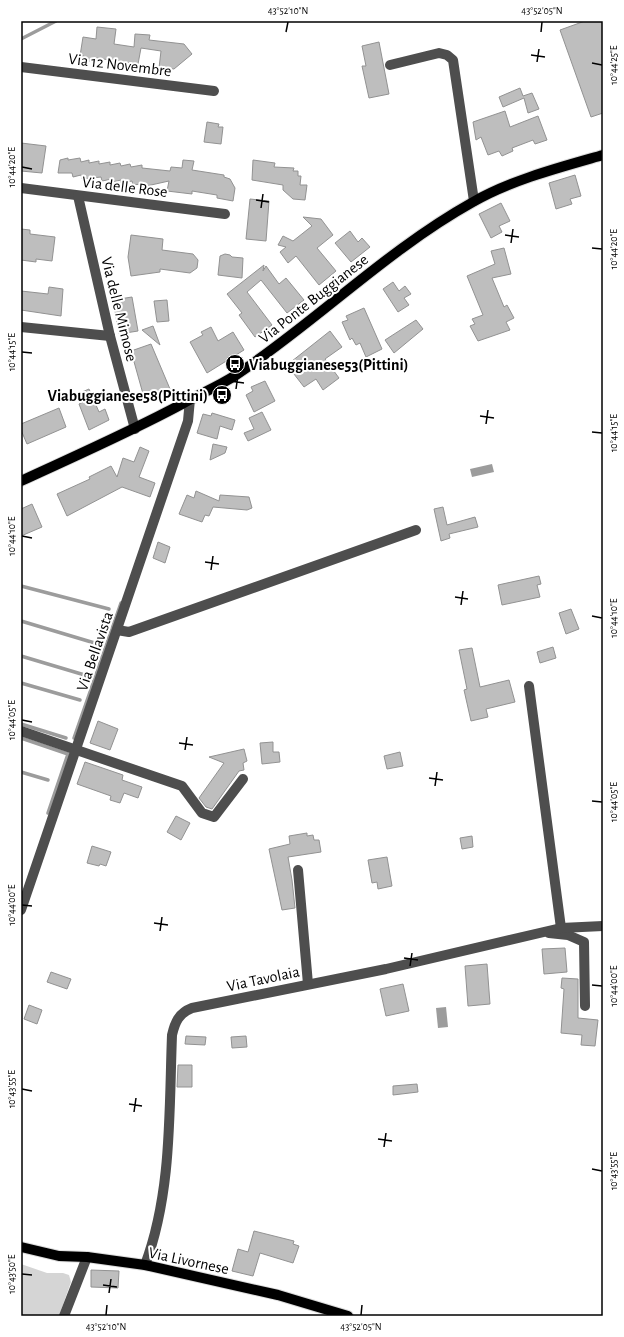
<svg xmlns="http://www.w3.org/2000/svg" width="624" height="1337" font-family="'Alegreya Sans',sans-serif">
<style>
.green{fill:#d5d5d5}
.water{fill:#9c9c9c}
.lines{fill:none;stroke-linecap:round;stroke-linejoin:round}
.stream{stroke:#9c9c9c;stroke-width:3.5}
.building{fill:#bebebe;stroke:#929292}
.major-casing{stroke:#dbdbdb;stroke-width:12}
.minor{stroke:#4e4e4e;stroke-width:10}
.major{stroke:#000;stroke-width:10}
.ticks{fill:none;stroke:#000;stroke-width:1.5}
.labels{text-anchor:middle;stroke-width:4;stroke-linejoin:round;paint-order:stroke}
.street-label{font-size:16px;fill:#000;stroke:#fff}
.poi-label{font-size:16px;font-weight:bold;fill:#000;stroke:#fff;text-anchor:start}
.neatline{fill:none;stroke:#000;stroke-width:1.5}
.ticks-label{font-size:10px;text-anchor:middle;fill:#000}
</style>
<rect width="100%" height="100%" fill="#fff"/>
<polygon class="green" points="21,1264 47,1273 63,1273 69,1275 71,1282 59,1316 21,1316"/>
<g class="water">
<polygon points="492,464 494,472 472,477 470,469"/>
<polygon points="446,1007 448,1027 438,1028 436,1008"/>
</g>
<g class="lines">
<g class="stream">
<polyline points="21,39 56,21"/>
<polyline points="21,586 109,609"/>
<polyline points="21,621 98,644"/>
<polyline points="21,656 88,676"/>
<polyline points="21,683 80,700"/>
<polyline points="21,724 66,738"/>
<polyline points="21,738 68,754 48,813"/>
<polyline points="74,738 121,603"/>
<polyline points="21,772 48,780"/>
</g>
</g>
<g class="building">
<polygon points="585,21 603,21 603,113 591,117 560,30"/>
<polygon points="97,27 116,29 114,44 134,47 135,34 150,35 149,40 184,44 192,54 174,69 159,68 161,51 141,48 138,64 96,58 96,62 84,60 84,56 80,56 83,37 96,39"/>
<polygon points="379,42 389,94 369,98 362,66 366,66 362,46"/>
<polygon points="520,88 523,96 532,93 539,109 528,113 524,98 503,107 499,97"/>
<polygon points="505,111 510,127 538,116 547,140 535,144 533,140 512,148 513,151 502,156 499,151 488,155 481,137 476,140 473,122"/>
<polygon points="207,122 219,124 218,127 223,127 221,144 204,142"/>
<polygon points="21,143 46,146 42,173 21,171"/>
<polygon points="68,158 68,160 80,158 81,162 89,160 89,163 99,161 99,164 110,162 110,165 120,163 121,166 130,164 131,167 142,165 142,168 170,171 171,167 182,168 183,160 194,161 192,170 224,175 224,177 230,179 235,188 233,201 217,198 217,195 192,191 192,194 167,191 169,181 142,187 141,184 133,185 132,181 121,183 121,180 113,182 112,179 102,181 101,177 82,179 81,175 73,177 72,173 58,173 60,160"/>
<polygon points="253,160 275,163 274,167 294,168 293,171 298,171 298,176 301,176 300,185 307,185 305,200 293,199 283,190 283,185 252,180"/>
<polygon points="575,175 581,196 570,199 572,204 556,209 549,183"/>
<polygon points="250,199 269,201 266,241 246,239"/>
<polygon points="501,203 510,221 499,226 502,232 491,238 479,214"/>
<polygon points="303,217 321,219 333,235 317,248 336,271 319,285 296,256 288,263 280,252 286,247 278,245 283,236 293,241 312,226"/>
<polygon points="21,229 30,230 30,234 55,237 52,261 36,259 36,262 21,260"/>
<polygon points="350,231 358,242 362,238 370,247 351,262 335,243"/>
<polygon points="131,235 163,239 162,250 193,254 198,260 197,268 190,273 160,269 160,272 131,276 128,257"/>
<polygon points="504,248 511,274 492,278 504,307 507,305 514,318 506,322 510,330 478,341 470,326 475,324 472,319 483,315 467,276 495,264 491,251"/>
<polygon points="225,254 230,255 232,257 243,258 242,278 218,275 220,256"/>
<polygon points="264,265 263,271 266,266 279,284 286,278 304,300 287,313 261,280 247,292 272,325 255,337 239,315 242,313 227,294"/>
<polygon points="393,282 399,291 405,286 411,294 404,298 409,305 398,312 383,289"/>
<polygon points="49,287 63,289 61,316 21,310 21,291 48,294"/>
<polygon points="132,297 138,331 119,334 113,300"/>
<polygon points="167,300 169,321 157,322 154,301"/>
<polygon points="364,308 382,349 366,357 360,343 356,345 352,338 350,340 342,322 348,320 346,316"/>
<polygon points="416,320 423,329 394,353 385,340"/>
<polygon points="153,326 160,345 142,330"/>
<polygon points="211,327 218,341 233,332 244,350 207,373 190,342 203,335 201,332"/>
<polygon points="330,331 342,347 325,359 339,378 323,390 316,379 304,387 287,365"/>
<polygon points="151,344 170,389 145,401 131,351"/>
<polygon points="265,381 275,401 254,412 246,395 253,391 251,387"/>
<polygon points="89,389 99,412 105,409 109,420 89,430 79,404 85,401 82,392"/>
<polygon points="59,408 66,427 27,444 21,430 21,424"/>
<polygon points="262,412 271,430 248,441 244,433 254,429 249,418"/>
<polygon points="212,413 235,420 232,430 220,426 217,439 197,433 203,414 211,416"/>
<polygon points="213,444 227,447 225,453 210,460"/>
<polygon points="140,447 149,451 139,477 155,483 150,497 122,487 67,516 57,494 90,479 89,477 111,466 117,477 123,458 134,462"/>
<polygon points="196,491 219,501 220,495 249,497 252,508 247,510 213,507 209,516 205,515 202,522 179,514 187,495 194,498"/>
<polygon points="32,504 42,527 21,536 21,509"/>
<polygon points="443,507 447,525 475,517 478,527 449,534 450,538 441,541 434,509"/>
<polygon points="158,542 170,547 165,563 153,558"/>
<polygon points="539,576 541,584 537,585 540,597 502,605 498,585"/>
<polygon points="571,609 579,629 566,634 559,613"/>
<polygon points="553,647 556,658 540,663 537,652"/>
<polygon points="472,648 480,687 509,680 515,702 486,709 488,717 471,721 464,690 467,689 459,650"/>
<polygon points="98,721 118,729 110,750 90,743"/>
<polygon points="273,742 273,752 279,752 280,762 262,764 260,743"/>
<polygon points="244,749 247,761 243,763 244,770 239,771 212,809 206,807 199,798 224,763 209,757"/>
<polygon points="400,752 403,766 387,769 384,756"/>
<polygon points="85,762 123,775 122,780 142,787 138,798 124,793 120,803 110,800 111,796 77,784"/>
<polygon points="176,816 190,823 181,840 167,832"/>
<polygon points="307,833 307,836 313,835 314,840 319,840 321,852 288,857 292,880 295,908 282,910 269,849 290,844 289,836"/>
<polygon points="472,836 473,847 462,849 460,838"/>
<polygon points="92,846 111,852 106,866 100,864 99,866 87,863"/>
<polygon points="387,857 392,886 378,889 377,882 372,883 368,860"/>
<polygon points="565,948 567,972 544,974 542,949"/>
<polygon points="487,964 490,1004 468,1006 465,966"/>
<polygon points="51,972 71,979 67,989 47,982"/>
<polygon points="562,978 578,979 578,1018 598,1020 595,1046 581,1045 582,1035 561,1033 564,989 561,988"/>
<polygon points="403,984 409,1011 386,1016 380,989"/>
<polygon points="29,1005 42,1010 37,1024 24,1019"/>
<polygon points="186,1036 206,1037 205,1045 185,1044"/>
<polygon points="246,1036 247,1047 232,1048 231,1037"/>
<polygon points="178,1065 192,1065 192,1087 177,1087"/>
<polygon points="417,1084 418,1092 393,1095 393,1086"/>
<polygon points="254,1231 294,1241 293,1244 299,1246 293,1263 260,1253 253,1276 232,1271 238,1249 248,1252"/>
<polygon points="91,1270 119,1271 118,1288 91,1287"/>
</g>
<g class="lines">
<g class="major-casing">
<g id="major">
<path d="M21 481C75 456 130 432 182 404 200 394 219 386 236 375 317 321 387 250 473 202 511 180 561 167 603 155"/>
<polyline points="21,1247 59,1256 87,1257 145,1265 278,1295 348,1316"/>
</g>
</g>
<g class="minor">
<polyline points="390,65 439,53 447,55 453,60 474,201"/>
<polyline points="21,67 214,91"/>
<polyline points="21,188 225,214"/>
<polyline points="78,196 110,336 135,429"/>
<polyline points="21,327 110,336"/>
<polyline points="117,630 129,632 416,530"/>
<polyline points="529,686 561,928"/>
<polyline points="21,731 182,786 202,813 214,817 243,779"/>
<polyline points="298,870 308,984"/>
<polyline points="21,910 188,421 190,399"/>
<polyline points="549,933 568,935 584,942 585,1006"/>
<path d="M145 1265C172 1193 169 1112 172 1035 175 1022 179 1013 192 1008L386 969 561 928 603 926"/>
<polyline points="64,1316 87,1257"/>
</g>
<use href="#major" class="major"/>
</g>
<path class="ticks" d="M286 32 288 22M541 32 542 22M531 55 545 57M537 62 539 49M592 63 602 65M22 167 32 169M256 200 269 202M261 208 263 194M505 235 519 237M511 243 513 229M592 248 602 249M22 352 32 353M230 381 244 383M236 389 238 375M480 416 494 418M486 424 488 410M592 432 602 433M22 536 32 538M205 562 219 564M211 570 213 556M455 597 468 599M461 605 463 591M592 616 602 618M22 720 32 722M179 743 193 745M185 750 187 737M429 778 443 780M435 786 437 772M592 801 602 802M22 905 32 906M154 923 168 925M160 931 162 917M404 958 418 960M410 966 412 953M592 985 602 986M22 1089 32 1091M129 1104 142 1106M134 1112 136 1098M378 1139 392 1141M384 1147 386 1133M592 1169 602 1171M22 1274 32 1275M103 1285 117 1287M109 1293 111 1279M106 1315 107 1305M361 1315 362 1305"/>
<defs>
<g id="bus-disc" transform="scale(1)"><circle r="9.5" fill="#000" stroke="#fff"/><path d="M-5-6H5V4H4V6H2V4H-2V6H-4V4H-5ZM-3.5-4V0h7V-4ZM-3.5 1.2v1.5H-2V1.2ZM2 1.2v1.5H3.5V1.2Z" fill="#fff"/></g>
</defs>
<g fill-rule="evenodd">
<use href="#bus-disc" x="235" y="364"/>
<use href="#bus-disc" x="222" y="395"/>
</g>
<g class="labels">
<g class="street-label">
<text transform="translate(120 64) rotate(7)" y="6">Via 12 Novembre</text>
<text transform="translate(125 186) rotate(7)" y="6">Via delle Rose</text>
<text transform="translate(313 298) rotate(-38)" y="6">Via Ponte Buggianese</text>
<text transform="translate(120 309) rotate(76)" y="6">Via delle Mimose</text>
<text transform="translate(94 651) rotate(-71)" y="6">Via Bellavista</text>
<text transform="translate(263 978) rotate(-12)" y="6">Via Tavolaia</text>
<text transform="translate(189 1260) rotate(12)" y="6">Via Livornese</text>
</g>
<g class="poi-label">
<text x="249" y="370">Viabuggianese53(Pittini)</text>
<text x="208" y="401" text-anchor="end">Viabuggianese58(Pittini)</text>
</g>
</g>
<rect width="624" height="1337" fill="none" stroke="#ffffff" stroke-width="44"/>
<rect x="22" y="22" width="580" height="1293" class="neatline"/>
<g class="ticks-label">
<text x="288" y="14">43°52'10"N</text>
<text x="542" y="14">43°52'05"N</text>
<text transform="translate(613 65) rotate(-90)" y="4">10°44'25"E</text>
<text transform="translate(11 167) rotate(-90)" y="4">10°44'20"E</text>
<text transform="translate(613 249) rotate(-90)" y="4">10°44'20"E</text>
<text transform="translate(11 352) rotate(-90)" y="4">10°44'15"E</text>
<text transform="translate(613 433) rotate(-90)" y="4">10°44'15"E</text>
<text transform="translate(11 536) rotate(-90)" y="4">10°44'10"E</text>
<text transform="translate(613 618) rotate(-90)" y="4">10°44'10"E</text>
<text transform="translate(11 720) rotate(-90)" y="4">10°44'05"E</text>
<text transform="translate(613 802) rotate(-90)" y="4">10°44'05"E</text>
<text transform="translate(11 905) rotate(-90)" y="4">10°44'00"E</text>
<text transform="translate(613 986) rotate(-90)" y="4">10°44'00"E</text>
<text transform="translate(11 1089) rotate(-90)" y="4">10°43'55"E</text>
<text transform="translate(613 1171) rotate(-90)" y="4">10°43'55"E</text>
<text transform="translate(11 1274) rotate(-90)" y="4">10°43'50"E</text>
<text x="106" y="1330">43°52'10"N</text>
<text x="361" y="1330">43°52'05"N</text>
</g>
</svg>
